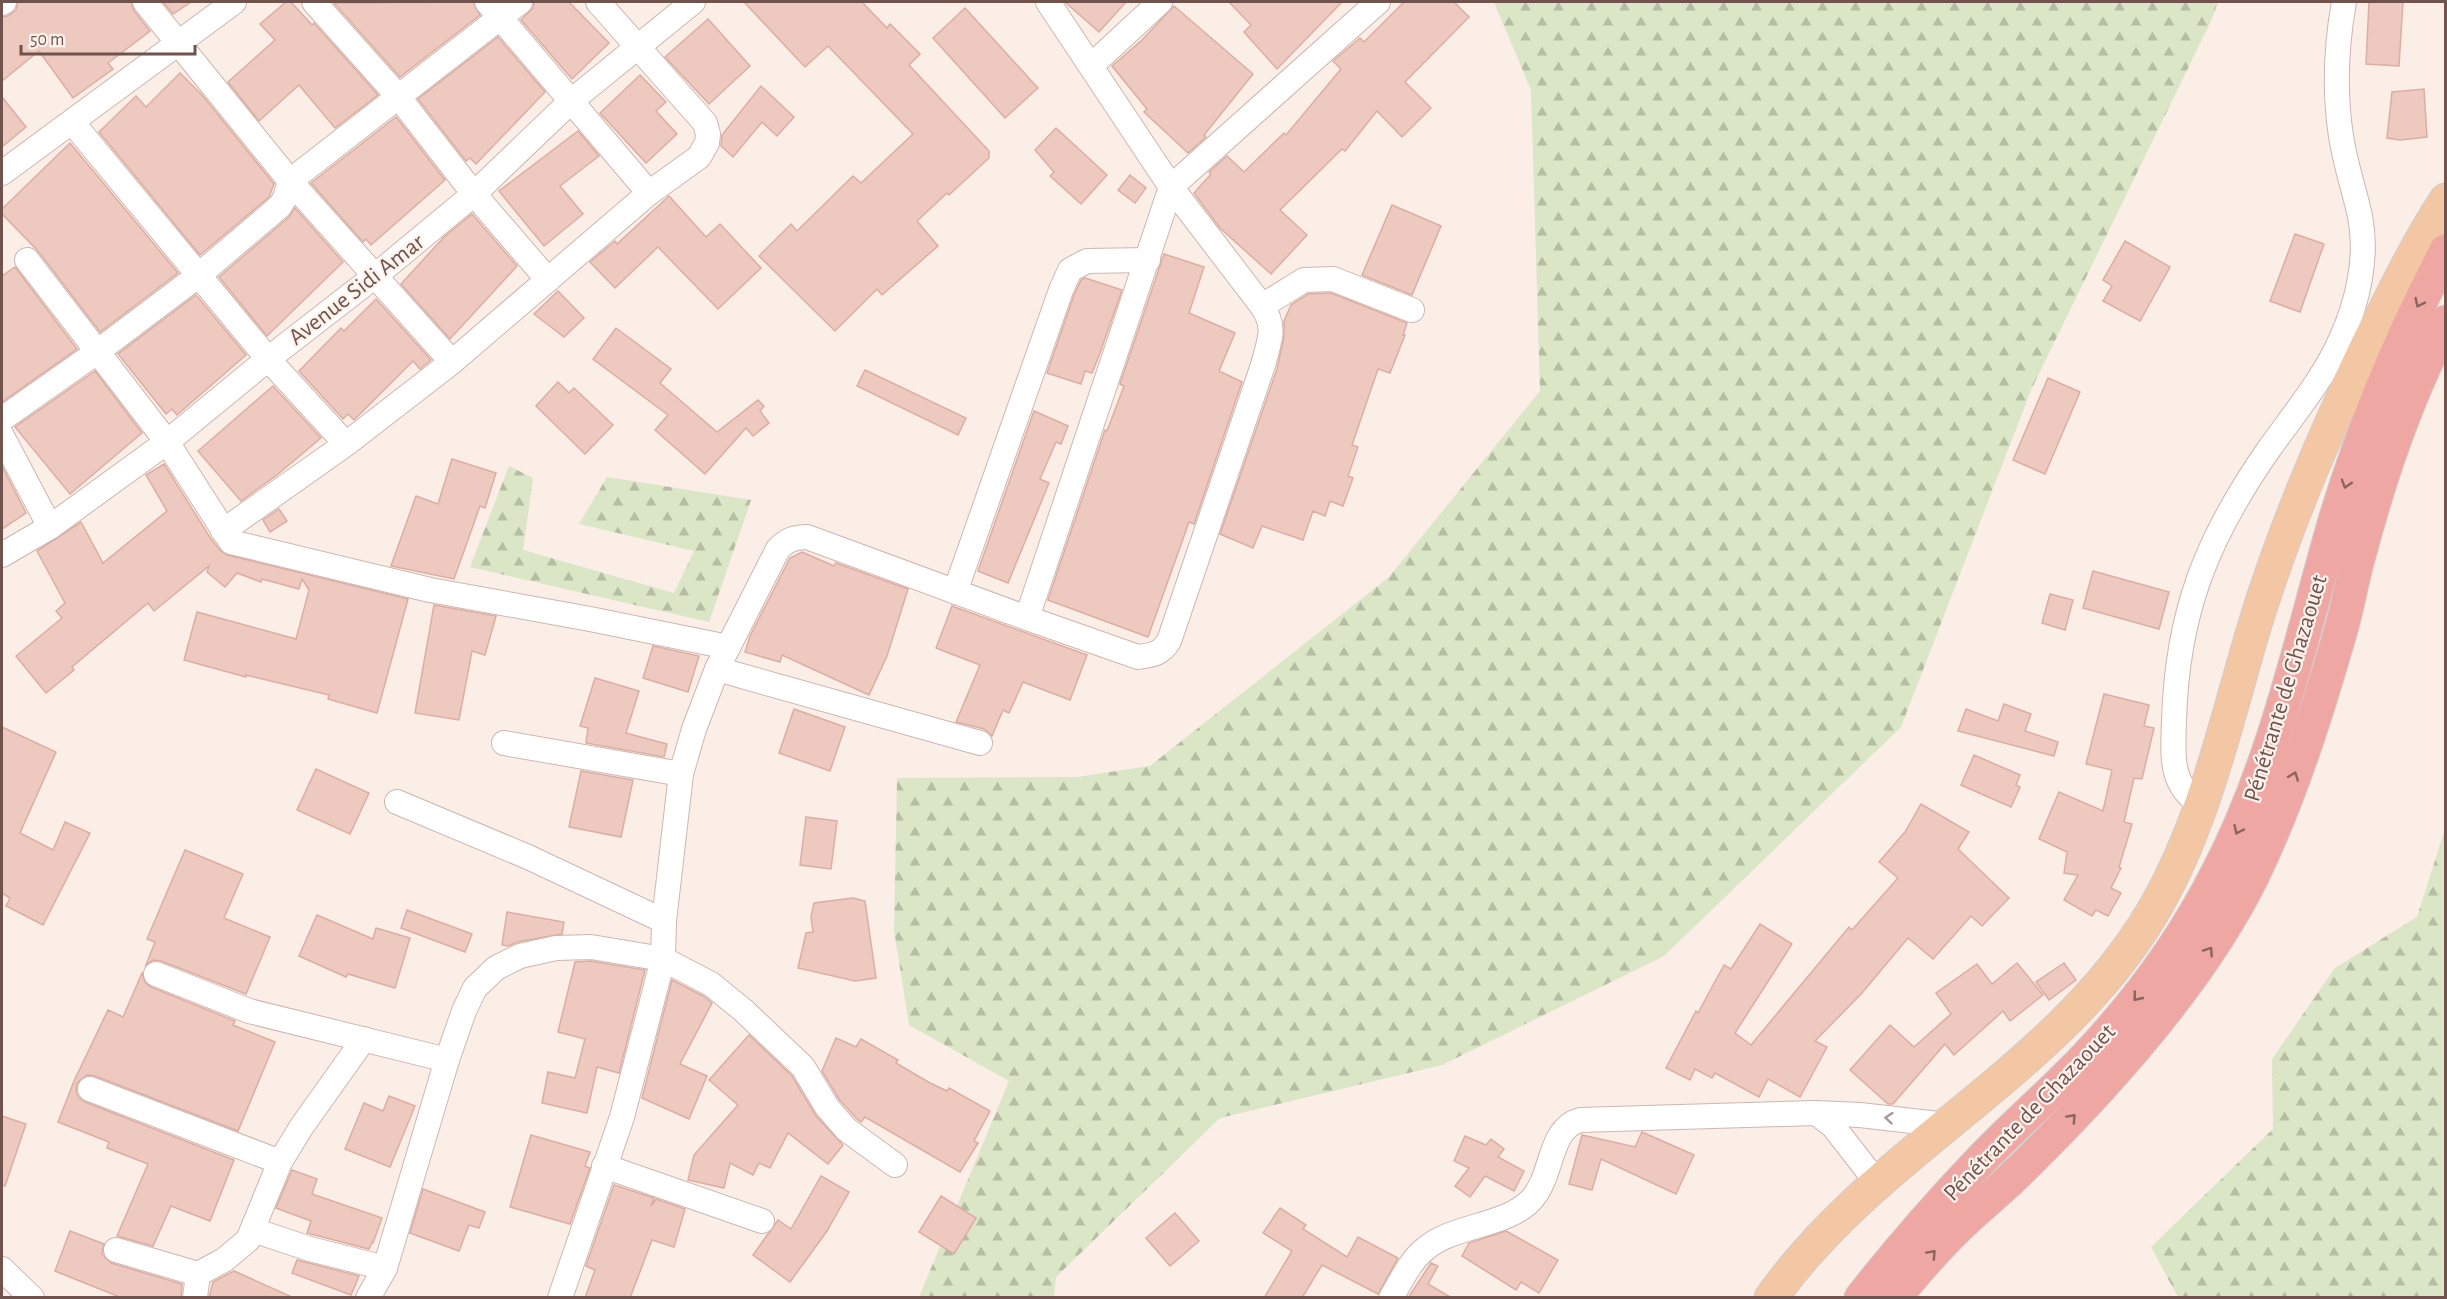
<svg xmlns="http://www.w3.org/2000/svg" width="2447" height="1299" font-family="'Alegreya Sans',sans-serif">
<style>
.forest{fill:url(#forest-firs)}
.building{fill:#edc9c0;stroke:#deada2;stroke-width:1.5}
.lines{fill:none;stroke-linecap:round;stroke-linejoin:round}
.street-casing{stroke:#cdb7b0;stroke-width:26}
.primary-casing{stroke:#d4cbca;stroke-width:35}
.highway-casing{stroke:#d4cbca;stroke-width:35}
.street{stroke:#fff;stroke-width:24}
.primary{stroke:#f3c6a4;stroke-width:33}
.highway{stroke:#efa7a3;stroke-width:33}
.oneway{stroke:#8a645e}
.oneway2{stroke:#aa9894}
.labels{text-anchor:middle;stroke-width:4.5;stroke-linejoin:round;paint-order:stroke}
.street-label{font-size:24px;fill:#71534d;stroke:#fdf3ec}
</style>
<defs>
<pattern id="forest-firs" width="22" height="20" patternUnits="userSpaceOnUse" patternTransform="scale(1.5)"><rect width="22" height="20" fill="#dae6c6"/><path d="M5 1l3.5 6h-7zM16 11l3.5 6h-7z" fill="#b5bda3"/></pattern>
</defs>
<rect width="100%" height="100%" fill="#faeee6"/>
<g class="forest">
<polygon points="1494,2 2218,2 2211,21 2031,390 1901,727 1664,956 1442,1065 1220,1118 1056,1277 1054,1297 919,1297 1009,1081 909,1025 894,930 897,778 1077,777 1150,766 1389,577 1540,391 1531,90"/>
<polygon points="509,466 533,478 523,550 674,593 694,551 579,524 607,477 751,500 709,622 470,567"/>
<polygon points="2445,829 2445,1297 2178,1297 2151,1247 2273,1129 2272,1059 2335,968 2417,917"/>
</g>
<g class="building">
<polygon points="18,2 131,2 134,11 150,31 108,63 113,69 73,98 39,51 2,81 2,17 8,16 16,10"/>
<polygon points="163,2 191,2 173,14"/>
<polygon points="286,2 291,2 312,25 314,23 378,95 335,128 299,85 259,121 228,82 275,40 260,24"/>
<polygon points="534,2 569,2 609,43 572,79 521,20 533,8"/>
<polygon points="744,2 862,2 887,28 890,24 920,54 909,65 989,151 989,158 949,195 947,193 917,221 938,246 882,295 877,289 835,331 759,256 791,224 797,231 853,176 861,183 913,134 828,46 805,67"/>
<polygon points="1065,2 1126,2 1099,32"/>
<polygon points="1229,2 1342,2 1277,69 1244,32 1251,25"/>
<polygon points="1404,2 1454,2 1469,17 1405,82 1431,108 1402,137 1377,111 1345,151 1342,149 1280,210 1307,235 1271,274 1220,228 1194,193 1211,174 1209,172 1227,156 1244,172 1284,133 1286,135 1341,69 1333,61 1360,38 1364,42"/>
<polygon points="2369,2 2403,2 2399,66 2366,64"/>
<polygon points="334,3 473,2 480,15 400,77"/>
<polygon points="1174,6 1253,74 1204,135 1206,137 1188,153 1144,112 1147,109 1112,66 1142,40"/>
<polygon points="965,8 1038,88 1005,118 933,38"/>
<polygon points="708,19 750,66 709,104 665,57"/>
<polygon points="498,37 545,92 476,164 470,158 466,161 418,99"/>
<polygon points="180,73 202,95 274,184 269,197 200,255 99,132 136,96 146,107"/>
<polygon points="640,75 666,102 656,111 677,134 646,163 600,113"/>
<polygon points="761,86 794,117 777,136 762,122 733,157 721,146 722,135"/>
<polygon points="2424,89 2427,137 2400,140 2387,138 2392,92"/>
<polygon points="2,97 26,127 2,147"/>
<polygon points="396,117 445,180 371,245 366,239 363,242 311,183"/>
<polygon points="1056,128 1107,175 1081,204 1050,176 1054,172 1035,150"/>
<polygon points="578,131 599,156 560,186 583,214 544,246 499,191"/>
<polygon points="70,143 178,273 100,332 38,251 2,214 2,209"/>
<polygon points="1130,175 1146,188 1135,203 1118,190"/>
<polygon points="669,196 706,237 720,224 761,268 718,309 658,247 615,288 590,262 615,241 617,244"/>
<polygon points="1392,205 1441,226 1412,295 1362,275"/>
<polygon points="295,208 343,262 267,336 219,277 289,217"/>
<polygon points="472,214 517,266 450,339 401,284 444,237"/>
<polygon points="2295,234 2324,244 2300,312 2270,301"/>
<polygon points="2125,241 2170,267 2140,321 2103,301 2112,286 2103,280"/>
<polygon points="1164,254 1204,267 1189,313 1235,333 1219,371 1242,382 1194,524 1189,522 1148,637 1048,600 1105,430 1107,431 1124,386 1120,384"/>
<polygon points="15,267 77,349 2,402 2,276"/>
<polygon points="1085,278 1122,290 1100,353 1092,373 1085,371 1081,384 1047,373 1074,295 1081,280"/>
<polygon points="558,291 584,318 564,337 534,314"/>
<polygon points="1331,293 1407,323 1403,335 1405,335 1390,373 1378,369 1352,445 1358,447 1348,476 1353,478 1343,506 1330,501 1325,516 1313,511 1303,540 1262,526 1253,548 1220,534 1277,369 1284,337 1284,321 1291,305 1308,294"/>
<polygon points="196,295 246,355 177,415 172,409 166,414 118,354"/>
<polygon points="376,299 431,360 420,369 413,361 354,420 348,414 343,419 299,371 341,328 344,331"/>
<polygon points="616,328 671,369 660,383 717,432 758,400 764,406 760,411 769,423 753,436 746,428 705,474 655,430 668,415 593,359"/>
<polygon points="865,370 966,418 958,435 857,386"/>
<polygon points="95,371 142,433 70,494 15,427"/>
<polygon points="2048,378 2080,392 2045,474 2013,460"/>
<polygon points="558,382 569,393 574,388 613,425 585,454 536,406"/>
<polygon points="273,386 321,438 277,475 241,501 198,451"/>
<polygon points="1034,411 1068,426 1061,444 1056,442 1040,479 1049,483 1008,583 978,571"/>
<polygon points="452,459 496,473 485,508 480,506 454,579 391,566 416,496 438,504"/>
<polygon points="164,464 211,539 220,550 227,555 408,599 377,713 328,699 329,695 246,675 246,677 184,660 197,612 296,639 309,590 302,579 299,589 262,579 261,582 237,573 225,587 207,572 209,566 154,611 148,603 72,667 74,670 46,693 16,656 62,618 56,611 65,603 37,551 81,522 103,563 167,511 146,475"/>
<polygon points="2,466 26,513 2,529"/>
<polygon points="279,509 287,521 270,532 263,520"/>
<polygon points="802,552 834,566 836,563 908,589 887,656 869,695 782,655 780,662 745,652 750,636 790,558"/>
<polygon points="2093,571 2169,592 2159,629 2083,608"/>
<polygon points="2050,594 2073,600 2065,630 2042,623"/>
<polygon points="434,605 496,616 485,655 472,651 459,720 415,713"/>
<polygon points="952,606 1087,655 1070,700 1023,682 1009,713 1003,710 992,736 984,729 956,722 980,665 936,648"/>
<polygon points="653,646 699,656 688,692 643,678"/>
<polygon points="595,678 639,691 626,733 667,744 664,757 586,743 588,728 580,726"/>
<polygon points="2104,694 2149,705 2144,726 2154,728 2142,779 2134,778 2124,822 2132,824 2119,867 2121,868 2111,888 2121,893 2108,916 2096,910 2092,916 2064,900 2078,875 2064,873 2067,852 2039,839 2059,792 2103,811 2112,770 2086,764"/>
<polygon points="2004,704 2031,714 2025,731 2058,742 2054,756 1958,731 1966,709 1998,721"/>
<polygon points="794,709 845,727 830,771 779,753"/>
<polygon points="2,727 56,752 20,833 53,850 65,822 90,833 43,925 6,906 10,898 2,893"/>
<polygon points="1974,755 2020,775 2016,785 2020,787 2011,807 1961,785"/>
<polygon points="316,769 369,793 350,834 297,810"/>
<polygon points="581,771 633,780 621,837 569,827"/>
<polygon points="1921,804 1969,832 1958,849 2009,898 1982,926 1971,916 1933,959 1908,938 1862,993 1815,1041 1827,1047 1800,1097 1768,1079 1759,1097 1715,1073 1712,1078 1695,1069 1690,1080 1666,1068 1696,1011 1698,1013 1724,965 1731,969 1760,924 1792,944 1735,1033 1751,1045 1849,927 1852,930 1898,878 1879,862 1905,832"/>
<polygon points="806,817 837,821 831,869 800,865"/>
<polygon points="185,850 243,874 224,918 270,937 246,994 161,961 153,960 146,965 155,942 147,939"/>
<polygon points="853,898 865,901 876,978 855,981 798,968 806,933 813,932 811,917 814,903"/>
<polygon points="407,910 472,934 465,952 401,928"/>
<polygon points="507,912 564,922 562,934 517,942 508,946 502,945"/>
<polygon points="317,915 373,939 376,928 410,938 395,988 348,974 346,977 299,956"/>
<polygon points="590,961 645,970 619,1073 597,1067 587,1113 542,1103 548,1072 575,1078 585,1039 558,1032 575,962"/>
<polygon points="2017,963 2043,995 2010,1021 2003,1011 1954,1055 1945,1044 1893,1104 1888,1104 1850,1070 1890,1025 1914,1047 1951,1014 1936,993 1977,964 1992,984"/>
<polygon points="2064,963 2076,980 2049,1000 2036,982"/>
<polygon points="142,973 145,982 151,987 235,1021 233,1025 275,1042 238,1131 95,1076 87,1075 77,1083 76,1092 79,1098 85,1102 234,1160 210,1221 171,1206 153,1246 117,1236 148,1164 107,1148 109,1142 58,1122 74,1081 108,1010 123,1017"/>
<polygon points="672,980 703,996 712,1003 680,1064 707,1076 689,1119 642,1098"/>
<polygon points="749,1035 792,1076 816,1116 843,1145 828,1164 788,1133 770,1168 759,1163 753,1175 730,1163 724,1188 688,1180 694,1155 738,1105 709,1080"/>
<polygon points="836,1038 856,1047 861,1039 898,1060 896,1063 930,1083 947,1091 949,1088 990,1111 974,1141 978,1143 960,1172 865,1117 861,1122 856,1118 839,1099 822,1071"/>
<polygon points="389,1096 415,1106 390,1167 345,1149 364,1103 383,1111"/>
<polygon points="2,1116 26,1124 5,1186 2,1185"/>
<polygon points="1642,1132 1694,1155 1676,1194 1601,1159 1592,1190 1569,1184 1582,1135 1635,1147"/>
<polygon points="531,1135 590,1152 585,1166 590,1168 570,1224 510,1207"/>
<polygon points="1465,1136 1486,1145 1491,1139 1504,1149 1498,1157 1524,1171 1514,1191 1485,1176 1470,1197 1455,1186 1469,1168 1454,1161"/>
<polygon points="292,1170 317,1179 312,1194 382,1218 373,1243 372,1242 369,1249 307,1233 311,1221 276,1208"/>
<polygon points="821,1176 849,1192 827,1231 790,1282 753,1255 778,1220 791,1229"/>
<polygon points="614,1185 654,1198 651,1206 656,1199 685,1209 674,1247 652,1240 630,1298 585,1298 595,1270 586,1266"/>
<polygon points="423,1189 485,1212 479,1228 469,1225 459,1251 410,1233"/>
<polygon points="941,1196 976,1218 954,1254 919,1232"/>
<polygon points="1280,1208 1306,1225 1303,1229 1347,1257 1358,1237 1398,1258 1378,1294 1322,1265 1302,1298 1264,1298 1292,1251 1263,1233"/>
<polygon points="1175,1213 1199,1241 1170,1266 1146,1238"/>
<polygon points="70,1231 104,1244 102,1254 111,1263 182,1284 181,1298 122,1298 55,1271"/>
<polygon points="1506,1231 1558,1260 1539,1293 1521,1282 1516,1290 1462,1256 1469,1243"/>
<polygon points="297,1260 359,1276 351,1295 292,1273"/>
<polygon points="1431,1263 1438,1266 1428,1284 1452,1298 1408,1298"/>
<polygon points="234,1271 294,1298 209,1298 213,1282"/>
</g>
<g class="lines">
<g class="street-casing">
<g id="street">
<polyline points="145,2 290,181 452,362"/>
<polyline points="314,2 397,95 474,194 548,280"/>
<polyline points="487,2 649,193"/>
<polyline points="2,3 4,2"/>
<polyline points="1092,65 1160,2"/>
<polyline points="72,122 268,359 346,444"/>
<polyline points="2,173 234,2"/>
<polyline points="27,260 167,442 231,542 430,590 590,619 728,647"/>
<polyline points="1262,306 1304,280 1333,279 1412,310"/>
<polyline points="2,419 97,352 199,275 280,206 285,198 290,181 520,2"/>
<polyline points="2,436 50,527"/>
<polyline points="223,531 346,444 452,362 649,193 699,157 707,143 708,134 705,123 598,2"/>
<polyline points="2,555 50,527 167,442 268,359 375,276 474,194 570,102 693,2"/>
<polyline points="955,592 1061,290 1070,270 1087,261 1148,260"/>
<polyline points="1027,618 1171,187 1378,2"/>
<polyline points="717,669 980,743"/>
<polyline points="504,743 681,774"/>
<polyline points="397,802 528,857 664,921"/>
<path d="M2202 805C2169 786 2173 755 2174 721 2177 612 2207 538 2269 449 2294 414 2324 378 2341 339 2358 302 2368 257 2360 216 2354 189 2345 163 2341 136 2334 91 2336 47 2344 2"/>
<polyline points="156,974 249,1011 447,1060"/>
<polyline points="90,1089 280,1162"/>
<polyline points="1816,1113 1833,1126 1878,1184"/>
<polyline points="604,1166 762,1221"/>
<polyline points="253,1230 310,1249 385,1268"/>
<polyline points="116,1250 198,1274 224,1260 248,1240 280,1162 302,1126 364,1039"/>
<polyline points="2,1269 32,1298"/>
<polyline points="195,1298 198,1274"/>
<polyline points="368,1298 385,1268 447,1060 464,1011 475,988 496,968 520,956 556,948 591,947 663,959 711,984 743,1010 803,1067 827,1107 846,1129 895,1165"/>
<path d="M560 1298 622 1117 663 959 664 921 681 774 694 729 717 669 778 549C787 540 794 537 807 537L1027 618 1138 657C1153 655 1161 654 1169 641L1263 365C1269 341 1277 328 1262 306L1171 187 1048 2"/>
<path d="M1391 1298C1401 1281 1410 1261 1425 1249 1454 1224 1507 1227 1532 1199 1554 1174 1548 1129 1580 1120L1816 1113 1860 1115 1947 1125"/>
</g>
</g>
<g class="primary-casing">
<path id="primary" d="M1771 1298C1876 1149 2058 1072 2152 913 2205 824 2226 720 2256 621 2286 524 2326 431 2370 340 2394 292 2417 244 2446 200"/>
</g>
<g class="highway-casing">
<g id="highway">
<path d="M1861 1298C1898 1251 1937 1206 1978 1163 2013 1126 2052 1093 2087 1056 2139 1001 2184 939 2218 872 2276 760 2301 637 2336 517 2364 425 2401 337 2446 251"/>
<path d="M1894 1298C1914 1274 1933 1251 1956 1229 1973 1212 1993 1196 2011 1179 2099 1094 2199 985 2253 875 2291 796 2318 710 2342 626 2348 604 2352 581 2358 559 2379 479 2407 396 2446 322"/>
</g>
</g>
<use href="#street" class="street"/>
<use href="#primary" class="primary"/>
<use href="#highway" class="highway"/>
</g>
<defs><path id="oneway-chevron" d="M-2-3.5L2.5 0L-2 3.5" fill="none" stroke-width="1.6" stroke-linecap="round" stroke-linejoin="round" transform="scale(1.5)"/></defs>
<g class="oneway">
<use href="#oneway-chevron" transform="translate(2419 303) rotate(116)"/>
<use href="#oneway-chevron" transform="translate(2346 484) rotate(107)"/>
<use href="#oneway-chevron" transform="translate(2294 776) rotate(-69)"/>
<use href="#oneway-chevron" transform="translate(2238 830) rotate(115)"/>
<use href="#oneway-chevron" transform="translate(2209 951) rotate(-56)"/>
<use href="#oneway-chevron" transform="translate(2137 997) rotate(129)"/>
<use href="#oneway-chevron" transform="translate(2072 1118) rotate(-47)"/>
<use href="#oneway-chevron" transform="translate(1932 1254) rotate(-47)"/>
</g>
<use class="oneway2" href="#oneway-chevron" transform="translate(1889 1118) rotate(-175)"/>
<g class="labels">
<g class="street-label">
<text transform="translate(356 289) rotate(-38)" y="8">Avenue Sidi Amar</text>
<text transform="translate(2285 688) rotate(-73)" y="8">Pénétrante de Ghazaouet</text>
<text transform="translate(2029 1112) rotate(-46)" y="8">Pénétrante de Ghazaouet</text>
</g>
</g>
<rect width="2447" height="1299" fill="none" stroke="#71534d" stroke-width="6"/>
<path d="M21 45v9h174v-9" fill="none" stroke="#71534d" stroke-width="3"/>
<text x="30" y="45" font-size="18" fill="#71534d" stroke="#fdf3ec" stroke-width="4.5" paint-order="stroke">50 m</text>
</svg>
